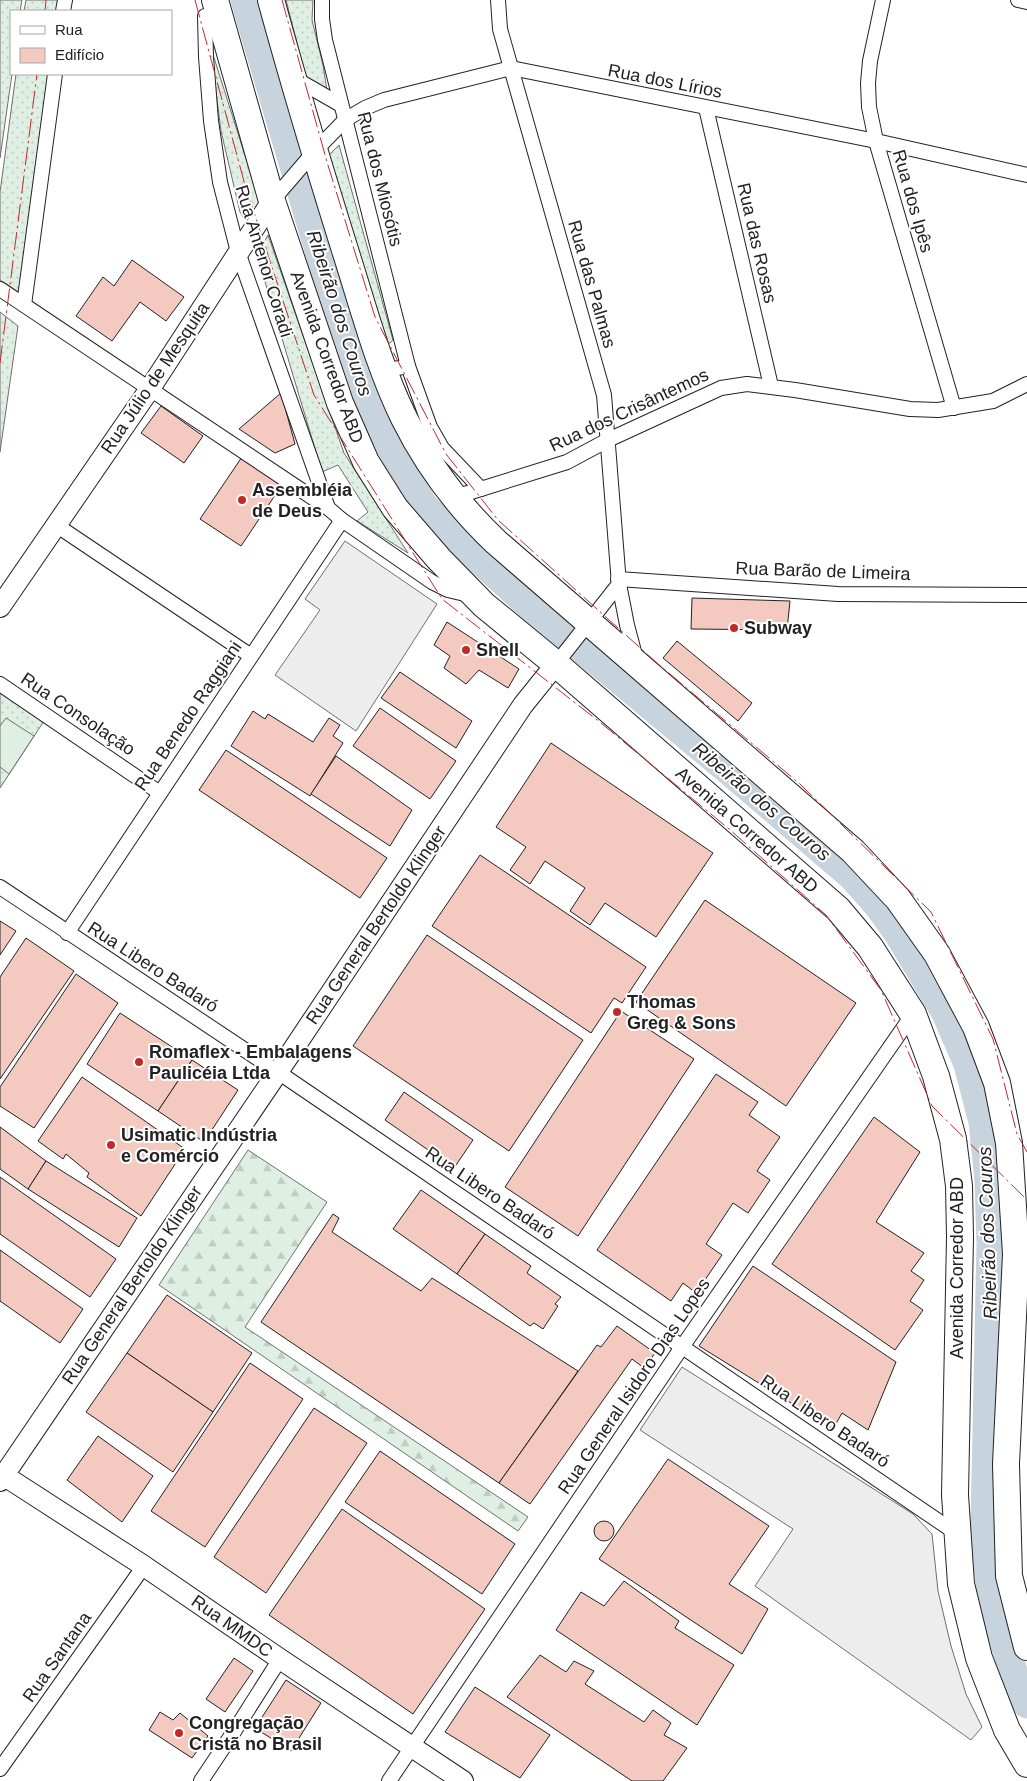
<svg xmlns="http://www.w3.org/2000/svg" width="1027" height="1781" font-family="Helvetica,sans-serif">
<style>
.grass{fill:url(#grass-dots);stroke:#6f6f6f}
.forest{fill:url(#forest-firs);stroke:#6f6f6f}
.pitch{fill:#e0efe3;stroke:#6f6f6f}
.parking{fill:#ededed;stroke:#6f6f6f}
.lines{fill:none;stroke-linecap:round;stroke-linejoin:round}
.river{stroke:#c7d3dd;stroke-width:29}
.building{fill:#f3c9c0;stroke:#222}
.street-casing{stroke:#222;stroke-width:16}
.secondary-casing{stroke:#222;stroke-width:22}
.highway-casing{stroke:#222;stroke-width:28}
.street{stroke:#fff;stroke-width:14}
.secondary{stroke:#fff;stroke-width:20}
.highway{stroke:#fff;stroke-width:26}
.power{stroke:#c62828;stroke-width:1;stroke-dasharray:18 4 2.5 4;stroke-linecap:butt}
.poi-dot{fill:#c62828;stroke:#fff;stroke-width:2}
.labels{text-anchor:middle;stroke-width:4;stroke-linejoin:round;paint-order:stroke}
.street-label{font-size:18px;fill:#222;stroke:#fff}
.poi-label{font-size:18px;font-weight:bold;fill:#222;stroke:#fff;text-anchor:start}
.water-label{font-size:19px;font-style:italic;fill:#222;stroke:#fff}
</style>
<defs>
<pattern id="grass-dots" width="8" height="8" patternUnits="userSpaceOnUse" patternTransform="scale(1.25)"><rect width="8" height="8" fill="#e0efe3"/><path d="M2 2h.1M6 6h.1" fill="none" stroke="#c0cdc2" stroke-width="1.8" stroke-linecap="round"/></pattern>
<pattern id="forest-firs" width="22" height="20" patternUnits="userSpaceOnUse" patternTransform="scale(1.25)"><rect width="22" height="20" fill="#e0efe3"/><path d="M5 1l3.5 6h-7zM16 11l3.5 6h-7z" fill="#c0cdc2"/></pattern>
</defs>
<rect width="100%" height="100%" fill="#fff"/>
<g class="grass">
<polygon points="0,0 22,0 20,11 11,11 12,74 0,158"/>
<polygon points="26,0 61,0 59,11 24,11"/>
<polygon points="286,0 313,0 312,20 323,65 327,91 306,78"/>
<polygon points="210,45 260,203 253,218 243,217 240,212 221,131"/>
<polygon points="16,74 52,74 24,296 0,280 0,192"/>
<polygon points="339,145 393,340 390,343 386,344 323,161"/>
<polygon points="268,235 344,453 408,553 357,521 368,512 338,465 322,472 257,255"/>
<polygon points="0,312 18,326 0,452"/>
<polygon points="0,692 44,721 0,788"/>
</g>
<polygon class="forest" points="248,1150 327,1202 245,1327 528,1517 518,1531 159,1285"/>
<polygon class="pitch" points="6,718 34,736 9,774 0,767 0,726"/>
<g class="parking">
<polygon points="345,541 437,604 356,731 275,675 320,610 305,599"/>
<polygon points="682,1367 913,1514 932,1534 938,1591 951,1646 966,1694 982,1727 971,1740 755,1586 793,1529 640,1430"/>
</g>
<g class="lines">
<polyline class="river" points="245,0 348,349 367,400 408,481 424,506 461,543 526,602 727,769 853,877 877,904 898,933 946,1013 968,1064 983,1122 989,1180 991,1243 985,1523 986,1551 992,1600 1017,1685 1027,1704"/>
</g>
<g class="building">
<polygon points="132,260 184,297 166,321 140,302 112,341 76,316 103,277 114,286"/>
<polygon points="281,393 295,444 275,453 239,429"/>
<polygon points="161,406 203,436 184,463 141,433"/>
<polygon points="244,454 284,482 241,546 200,519"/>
<polygon points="692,598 790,601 787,630 691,629"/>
<polygon points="447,622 519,669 508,688 479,670 466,684 444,668 450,656 434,645"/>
<polygon points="677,641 752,703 738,721 663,658"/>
<polygon points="400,672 472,721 456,748 381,698"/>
<polygon points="380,708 456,761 430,799 353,746"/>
<polygon points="253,711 265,719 268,714 313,742 329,718 340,725 333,736 343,743 310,796 231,746"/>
<polygon points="551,743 713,853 656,937 605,903 590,925 570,911 585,888 545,861 530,884 510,870 526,847 496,827"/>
<polygon points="226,750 387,858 360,898 199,790"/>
<polygon points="336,756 412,810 390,846 311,794"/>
<polygon points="480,855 646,967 622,1003 614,998 591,1033 432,926"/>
<polygon points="705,900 856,1003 786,1106 636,1002"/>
<polygon points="0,921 16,931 0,955"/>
<polygon points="427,935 583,1040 509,1151 353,1046"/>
<polygon points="26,938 74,971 0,1079 0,977"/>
<polygon points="76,974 118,1003 34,1128 0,1106 0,1087"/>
<polygon points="621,1011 694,1059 578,1236 505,1187"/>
<polygon points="120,1013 192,1060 158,1111 87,1064"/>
<polygon points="192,1060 238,1090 204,1142 158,1111"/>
<polygon points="716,1074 758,1102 749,1115 780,1137 757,1171 770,1180 748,1213 733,1203 706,1244 722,1255 696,1293 683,1283 671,1301 597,1250"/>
<polygon points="82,1077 185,1149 141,1216 87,1177 89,1173 66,1154 63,1159 38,1141"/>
<polygon points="404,1092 473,1140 454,1168 385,1120"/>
<polygon points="874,1117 920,1152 876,1222 924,1253 911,1271 924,1280 910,1301 923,1310 895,1350 772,1264"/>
<polygon points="0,1127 46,1161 28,1189 0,1169"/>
<polygon points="46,1161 137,1218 119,1247 28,1189"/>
<polygon points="0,1177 116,1259 90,1297 0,1234"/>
<polygon points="421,1190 485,1234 457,1274 393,1229"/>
<polygon points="333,1214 339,1218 332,1232 421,1291 432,1278 578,1371 499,1483 261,1322"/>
<polygon points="485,1234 531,1266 527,1273 561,1297 555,1304 558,1306 543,1329 534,1323 530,1326 457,1274"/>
<polygon points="0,1250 83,1309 60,1343 0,1301"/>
<polygon points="753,1266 896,1362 868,1430 842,1413 833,1429 699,1346"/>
<polygon points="167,1295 252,1353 213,1412 127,1353"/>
<polygon points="617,1326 655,1353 644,1368 632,1359 530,1504 499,1483 597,1345 601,1347"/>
<polygon points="127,1353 213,1412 173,1472 86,1412"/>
<polygon points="250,1363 303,1399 205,1547 151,1511"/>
<polygon points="314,1408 367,1443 266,1593 214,1557"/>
<polygon points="98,1436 153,1476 122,1522 67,1480"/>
<polygon points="380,1451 515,1544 482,1594 345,1502"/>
<polygon points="668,1459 769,1526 729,1584 768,1609 742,1654 599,1559"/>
<polygon points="342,1509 485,1609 413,1714 269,1615"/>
<circle cx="604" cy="1531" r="10"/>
<polygon points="624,1581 679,1621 675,1628 734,1665 697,1725 556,1630 581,1592 604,1606"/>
<polygon points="540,1655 566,1672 574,1661 594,1671 585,1684 644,1722 653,1710 671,1723 664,1735 687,1748 663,1781 632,1781 507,1697"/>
<polygon points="234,1658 253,1671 225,1712 206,1699"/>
<polygon points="286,1680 321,1703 291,1751 255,1728"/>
<polygon points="475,1687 550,1735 520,1778 445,1732"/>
<polygon points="160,1712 173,1720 180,1713 208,1736 192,1758 149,1730"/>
</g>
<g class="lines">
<g class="street-casing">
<g id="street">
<polyline points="322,0 322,19 325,40 408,366 384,371"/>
<polyline points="498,0 500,29 511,68 604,395 619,584 627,625 636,659"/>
<polyline points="883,0 870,61 868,83 869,107 876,141 954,408"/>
<polyline points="1018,0 1027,2"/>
<polyline points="63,11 65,0"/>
<polyline points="205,16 206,57 211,121 220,182 238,252 328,508"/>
<polyline points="294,78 341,105"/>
<polyline points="706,108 771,386"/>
<polyline points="272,201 314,152 345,120 365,108 384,100 511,68 876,141 1027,175"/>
<polyline points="0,289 328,508 342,520 432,582 448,590 469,595"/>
<polyline points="24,305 55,74"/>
<polyline points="408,366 430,427 442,448 481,489"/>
<polyline points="455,497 567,462 608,440 721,388 747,384 795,390 910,409 938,410 993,401 1027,384"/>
<polyline points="56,525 251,656"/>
<polyline points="618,579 838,594 1027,595"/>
<polyline points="556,664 619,584"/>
<polyline points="0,684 160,793"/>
<polyline points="0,887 278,1072 956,1533"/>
<polyline points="67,933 342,520"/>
<polyline points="0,1769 144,1566"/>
<polyline points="201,1781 235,1730 280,1659"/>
<polyline points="389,1781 682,1347 913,1014"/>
</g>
</g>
<g class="secondary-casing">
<g id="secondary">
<polyline points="0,607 149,390 272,201"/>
<polyline points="0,1473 144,1566 280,1659 463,1781"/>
<polyline points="0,1481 278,1072 523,705 556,664"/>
</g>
</g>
<g class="highway-casing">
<g id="highway">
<polyline points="215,0 272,201 340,403 366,462 395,508 439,559 484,605 556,664 838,909 870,947 913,1014 936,1076 953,1139 959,1186 960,1237 955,1495 961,1584 979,1658 1007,1730 1027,1764"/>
<path d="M271 0C294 84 319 167 345 250 363 306 378 365 404 418 427 464 459 507 496 542L853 851 898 899 937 954 976 1027 997 1083 1009 1143 1016 1254 1006 1464 1009 1576 1027 1647"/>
</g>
</g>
<use href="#street" class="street"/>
<use href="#secondary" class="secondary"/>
<use href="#highway" class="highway"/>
<g class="power">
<polyline points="195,0 245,185 314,395 442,599 601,723 729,829 826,915 881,990 932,1106 1027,1200"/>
<polyline points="282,0 327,162 375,317 446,454 498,520 657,663 801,785 931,912 993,1039 1017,1134 1027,1152"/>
<polyline points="45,11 46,0"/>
<polyline points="0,363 37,74"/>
</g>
</g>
<g class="poi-dot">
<circle cx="242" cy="500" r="5"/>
<circle cx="734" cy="628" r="5"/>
<circle cx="466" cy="650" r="5"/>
<circle cx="617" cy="1012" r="5"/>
<circle cx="139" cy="1062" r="5"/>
<circle cx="111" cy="1145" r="5"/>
<circle cx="179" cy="1733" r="5"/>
</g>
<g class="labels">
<g class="street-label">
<text transform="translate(665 81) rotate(11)" y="6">Rua dos Lírios</text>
<text transform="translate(380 179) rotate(76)" y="6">Rua dos Miosótis</text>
<text transform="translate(913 201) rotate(74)" y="6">Rua dos Ipês</text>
<text transform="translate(757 243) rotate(77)" y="6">Rua das Rosas</text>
<text transform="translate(264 261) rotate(73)" y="6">Rua Antenor Coradi</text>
<text transform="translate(592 284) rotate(74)" y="6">Rua das Palmas</text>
<text transform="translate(327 357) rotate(70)" y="6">Avenida Corredor ABD</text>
<text transform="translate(155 378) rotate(-56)" y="6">Rua Júlio de Mesquita</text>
<text transform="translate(629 410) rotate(-25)" y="6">Rua dos Crisântemos</text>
<text transform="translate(823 571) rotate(2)" y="6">Rua Barão de Limeira</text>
<text transform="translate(78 714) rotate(34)" y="6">Rua Consolação</text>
<text transform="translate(188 716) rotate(-56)" y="6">Rua Benedo Raggiani</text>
<text transform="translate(747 830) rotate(41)" y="6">Avenida Corredor ABD</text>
<text transform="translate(376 925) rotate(-56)" y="6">Rua General Bertoldo Klinger</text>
<text transform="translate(153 967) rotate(33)" y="6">Rua Libero Badaró</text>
<text transform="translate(490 1193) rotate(34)" y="6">Rua Libero Badaró</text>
<text transform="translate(957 1268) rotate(-90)" y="6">Avenida Corredor ABD</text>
<text transform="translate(132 1285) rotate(-56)" y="6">Rua General Bertoldo Klinger</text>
<text transform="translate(634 1386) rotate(-56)" y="6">Rua General Isidoro Dias Lopes</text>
<text transform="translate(825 1421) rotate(34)" y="6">Rua Libero Badaró</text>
<text transform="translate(232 1626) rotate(35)" y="6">Rua MMDC</text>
<text transform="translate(57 1657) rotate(-55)" y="6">Rua Santana</text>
</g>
<g class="poi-label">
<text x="252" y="496">Assembléia<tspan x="252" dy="21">de Deus</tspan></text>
<text x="744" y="634">Subway</text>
<text x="476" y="656">Shell</text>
<text x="627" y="1008">Thomas<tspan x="627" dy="21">Greg &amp; Sons</tspan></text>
<text x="149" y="1058">Romaflex - Embalagens<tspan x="149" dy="21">Paulicéia Ltda</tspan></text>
<text x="121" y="1141">Usimatic Indústria<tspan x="121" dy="21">e Comércio</tspan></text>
<text x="189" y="1729">Congregação<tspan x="189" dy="21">Cristã no Brasil</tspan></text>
</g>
<g class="water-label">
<text transform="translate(340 313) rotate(72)" y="7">Ribeirão dos Couros</text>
<text transform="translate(762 801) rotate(40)" y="7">Ribeirão dos Couros</text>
<text transform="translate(987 1233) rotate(-92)" y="7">Ribeirão dos Couros</text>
</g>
</g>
<rect x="10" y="10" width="162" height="65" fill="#ffffff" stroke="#a7a7a7"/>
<rect x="20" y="26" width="25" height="8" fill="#ffffff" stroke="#a7a7a7"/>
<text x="55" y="35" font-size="15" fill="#222222">Rua</text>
<rect x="20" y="48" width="25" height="15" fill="#f3c9c0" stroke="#a7a7a7"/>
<text x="55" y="60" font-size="15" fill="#222222">Edifício</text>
</svg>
